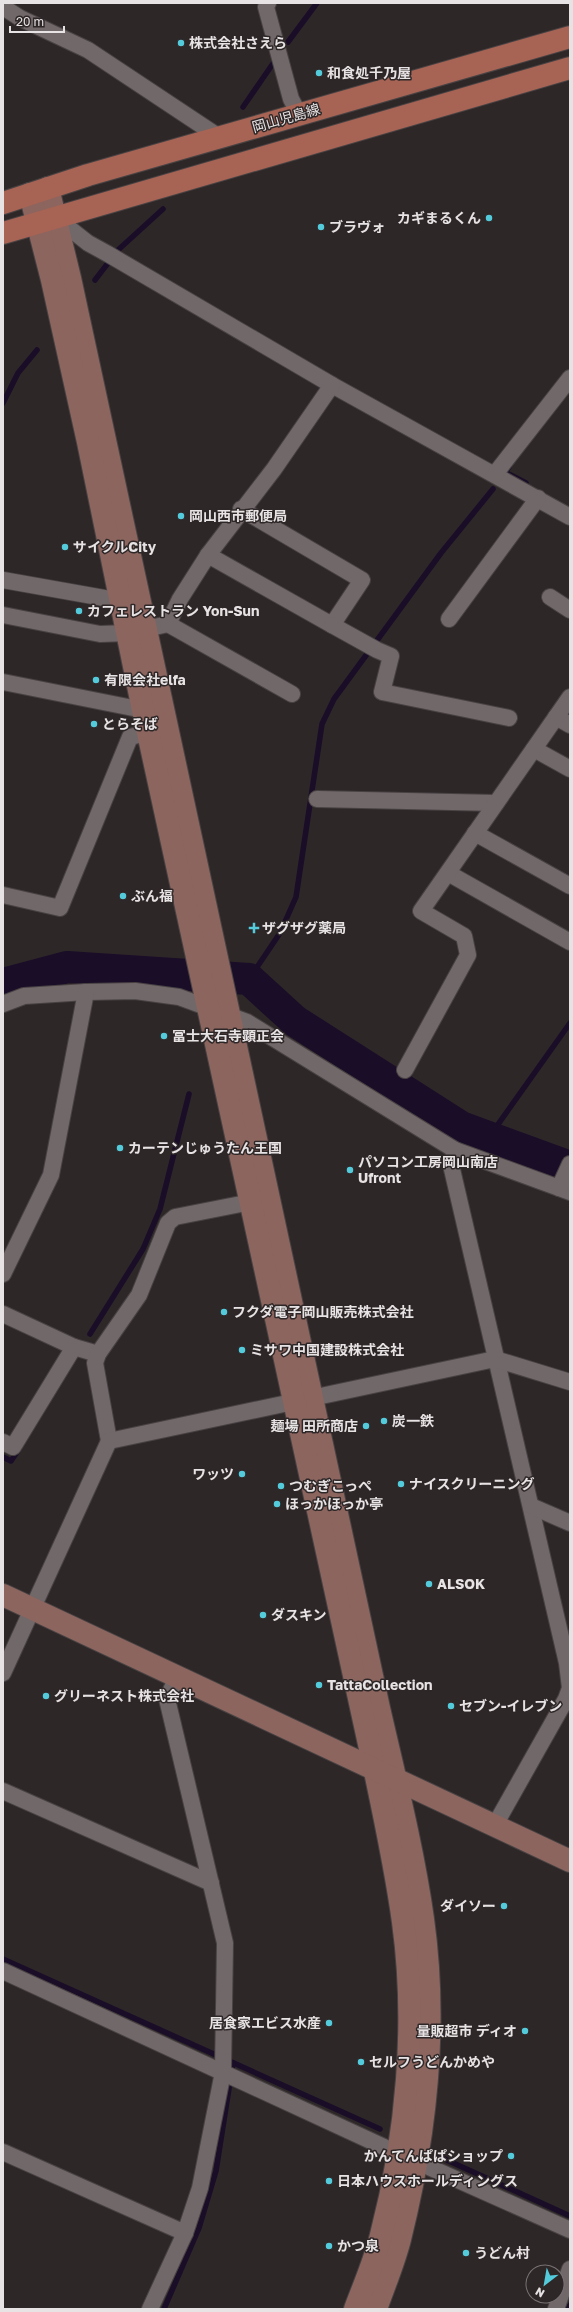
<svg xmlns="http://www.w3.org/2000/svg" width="573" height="2312" font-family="'Golos Text','Noto Sans JP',sans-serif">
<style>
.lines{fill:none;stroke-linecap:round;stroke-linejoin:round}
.stream{stroke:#190d28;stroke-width:5.5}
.river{stroke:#190d28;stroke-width:32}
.street-casing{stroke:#484243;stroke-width:18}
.secondary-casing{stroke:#484243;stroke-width:24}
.primary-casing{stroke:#484243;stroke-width:24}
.street{stroke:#71686a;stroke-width:16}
.secondary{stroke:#8c655f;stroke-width:22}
.primary{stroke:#a76354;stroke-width:22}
.poi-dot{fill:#53cbdb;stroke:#2e2728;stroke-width:1.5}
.labels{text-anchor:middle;stroke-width:3;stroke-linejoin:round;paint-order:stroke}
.poi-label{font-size:14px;font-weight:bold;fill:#e7e2e3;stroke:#2e2728;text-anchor:start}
.street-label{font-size:14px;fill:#e7e2e3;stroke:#2e2728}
</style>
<rect width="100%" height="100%" fill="#2e2728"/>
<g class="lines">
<g class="stream">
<polyline points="288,42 317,3"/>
<polyline points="243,107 274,62"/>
<polyline points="95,280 118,250 163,209"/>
<polyline points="3,403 18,373 37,350"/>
<polyline points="509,467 505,472 526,483"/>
<polyline points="249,979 280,933 296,897 322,724 334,699 441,553 493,489"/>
<polyline points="489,1137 570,1023"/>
<polyline points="90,1334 143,1249 160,1209 189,1094"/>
<polyline points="3,1457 11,1461 19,1449"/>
<polyline points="3,1959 380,2129"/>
<polyline points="438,2156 570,2216"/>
<polyline points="164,2309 199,2228 216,2171 233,2063"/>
<polyline points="568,2309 570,2305"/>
</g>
<polyline class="river" points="3,984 67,967 249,979 295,1021 461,1127 570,1167"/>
<g class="street-casing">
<g id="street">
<polyline points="268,3 266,7 291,99 299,114"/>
<polyline points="3,7 20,18 88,50 219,137"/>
<polyline points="55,217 88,243 108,254 332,385 570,517"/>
<polyline points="495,474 570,378"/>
<polyline points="208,555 332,625 362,580 241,509"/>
<polyline points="3,580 121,601"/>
<polyline points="550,597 570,610"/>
<polyline points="3,615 100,634 128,633 168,624 180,599 208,555 274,469 332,385"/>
<polyline points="449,619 538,498"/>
<polyline points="168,624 292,694"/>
<polyline points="332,625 377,650 391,656 382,692 509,718"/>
<polyline points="3,682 143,710"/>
<polyline points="556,717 570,725"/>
<polyline points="534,749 570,769"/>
<polyline points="317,799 496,803"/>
<polyline points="475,833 570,886"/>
<polyline points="448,873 570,942"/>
<polyline points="3,895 60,908 130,737 159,730"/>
<polyline points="3,1004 24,996 86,992 135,991 179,997 247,1022 455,1150 570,1192"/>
<polyline points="405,1070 468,955 464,936 421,911 570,697"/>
<polyline points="455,1150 451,1165 567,1663 570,1688 566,1699 495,1825"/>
<polyline points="559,1188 570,1164"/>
<polyline points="3,1274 51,1175 86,992"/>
<polyline points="3,1314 74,1347 98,1354"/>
<polyline points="109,1441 95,1363 98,1354 139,1295 168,1223 175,1217 251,1202"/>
<polyline points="3,1442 13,1447 74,1347"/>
<polyline points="531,1506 570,1523"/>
<polyline points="3,1673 109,1441 495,1359 570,1382"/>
<polyline points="3,1791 211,1883"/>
<polyline points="3,1971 384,2147 570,2230"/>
<polyline points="3,2152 185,2233"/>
<polyline points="150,2309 185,2233 200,2188 223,2072 225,1943 167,1699 177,1677"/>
<polyline points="556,2309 570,2269"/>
</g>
</g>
<g class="secondary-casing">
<g id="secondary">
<path d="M48 188 70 278 379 1708C395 1778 413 1848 423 1919 438 2026 426 2135 400 2239 394 2263 384 2286 376 2309"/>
<path d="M30 194 52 280 88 442 143 710 374 1767C385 1819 396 1870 403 1922 417 2024 407 2135 381 2235 375 2260 364 2285 355 2309"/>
<polyline points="3,1595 570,1861"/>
</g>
</g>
<g class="primary-casing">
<g id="primary">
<polyline points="3,203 88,175 570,37"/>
<polyline points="3,233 570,68"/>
</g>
</g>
<use href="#street" class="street"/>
<use href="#secondary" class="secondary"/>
<use href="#primary" class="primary"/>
</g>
<g class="poi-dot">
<circle cx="181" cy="43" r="4"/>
<circle cx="319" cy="73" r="4"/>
<circle cx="489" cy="218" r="4"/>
<circle cx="321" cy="227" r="4"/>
<circle cx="181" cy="516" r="4"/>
<circle cx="65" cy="547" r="4"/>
<circle cx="79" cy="611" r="4"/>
<circle cx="96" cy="680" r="4"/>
<circle cx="94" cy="724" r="4"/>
<circle cx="123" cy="896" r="4"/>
<path d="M252 922h4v4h4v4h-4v4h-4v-4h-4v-4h4z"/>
<circle cx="164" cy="1036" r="4"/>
<circle cx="120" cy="1148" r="4"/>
<circle cx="350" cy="1170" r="4"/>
<circle cx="224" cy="1312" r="4"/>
<circle cx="242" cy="1350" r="4"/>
<circle cx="384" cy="1421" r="4"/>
<circle cx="366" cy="1426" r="4"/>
<circle cx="242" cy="1474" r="4"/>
<circle cx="401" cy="1484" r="4"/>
<circle cx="281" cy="1486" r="4"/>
<circle cx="277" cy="1504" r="4"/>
<circle cx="429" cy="1584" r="4"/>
<circle cx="263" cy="1615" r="4"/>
<circle cx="319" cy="1685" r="4"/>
<circle cx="46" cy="1696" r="4"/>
<circle cx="451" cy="1706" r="4"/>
<circle cx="504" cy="1906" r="4"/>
<circle cx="329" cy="2023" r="4"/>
<circle cx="525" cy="2031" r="4"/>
<circle cx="361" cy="2062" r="4"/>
<circle cx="511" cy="2156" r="4"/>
<circle cx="329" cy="2181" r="4"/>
<circle cx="329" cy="2246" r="4"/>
<circle cx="466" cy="2253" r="4"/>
</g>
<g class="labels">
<g class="poi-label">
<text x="189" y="48">株式会社さえら</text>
<text x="327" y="78">和食処千乃屋</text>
<text x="481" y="223" text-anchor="end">カギまるくん</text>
<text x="329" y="232">ブラヴォ</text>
<text x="189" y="521">岡山西市郵便局</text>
<text x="73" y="552">サイクルCity</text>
<text x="87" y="616">カフェレストラン Yon-Sun</text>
<text x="104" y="685">有限会社elfa</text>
<text x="102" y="729">とらそば</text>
<text x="131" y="901">ぶん福</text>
<text x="262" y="933">ザグザグ薬局</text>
<text x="172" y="1041">冨士大石寺顕正会</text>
<text x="128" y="1153">カーテンじゅうたん王国</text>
<text x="358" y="1167">パソコン工房岡山南店<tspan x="358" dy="16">Ufront</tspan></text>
<text x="232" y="1317">フクダ電子岡山販売株式会社</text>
<text x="250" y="1355">ミサワ中国建設株式会社</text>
<text x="392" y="1426">炭一鉄</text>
<text x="358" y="1431" text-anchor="end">麺場 田所商店</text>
<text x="234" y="1479" text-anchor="end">ワッツ</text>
<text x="409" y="1489">ナイスクリーニング</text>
<text x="289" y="1491">つむぎこっぺ</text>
<text x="285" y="1509">ほっかほっか亭</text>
<text x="437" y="1589">ALSOK</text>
<text x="271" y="1620">ダスキン</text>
<text x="327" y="1690">TattaCollection</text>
<text x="54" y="1701">グリーネスト株式会社</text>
<text x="459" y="1711">セブン-イレブン</text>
<text x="496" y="1911" text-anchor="end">ダイソー</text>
<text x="321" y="2028" text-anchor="end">居食家エビス水産</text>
<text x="517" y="2036" text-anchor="end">量販超市 ディオ</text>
<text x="369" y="2067">セルフうどんかめや</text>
<text x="503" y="2161" text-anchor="end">かんてんぱぱショップ</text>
<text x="337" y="2186">日本ハウスホールディングス</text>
<text x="337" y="2251">かつ泉</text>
<text x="474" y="2258">うどん村</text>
</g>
<g class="street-label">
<text transform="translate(286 118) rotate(-16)" y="5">岡山児島線</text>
</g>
</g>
<rect width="573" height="2312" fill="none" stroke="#e7e2e3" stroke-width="8"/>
<g transform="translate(545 2284) rotate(211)"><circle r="19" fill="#2e2728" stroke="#787273"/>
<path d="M0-3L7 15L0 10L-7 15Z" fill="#53cbdb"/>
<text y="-6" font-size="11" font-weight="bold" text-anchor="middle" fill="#e7e2e3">N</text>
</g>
<path d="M10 26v6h54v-6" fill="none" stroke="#e7e2e3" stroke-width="2"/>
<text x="16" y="26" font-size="12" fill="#e7e2e3" stroke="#2e2728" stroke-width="3" paint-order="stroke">20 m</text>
</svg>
